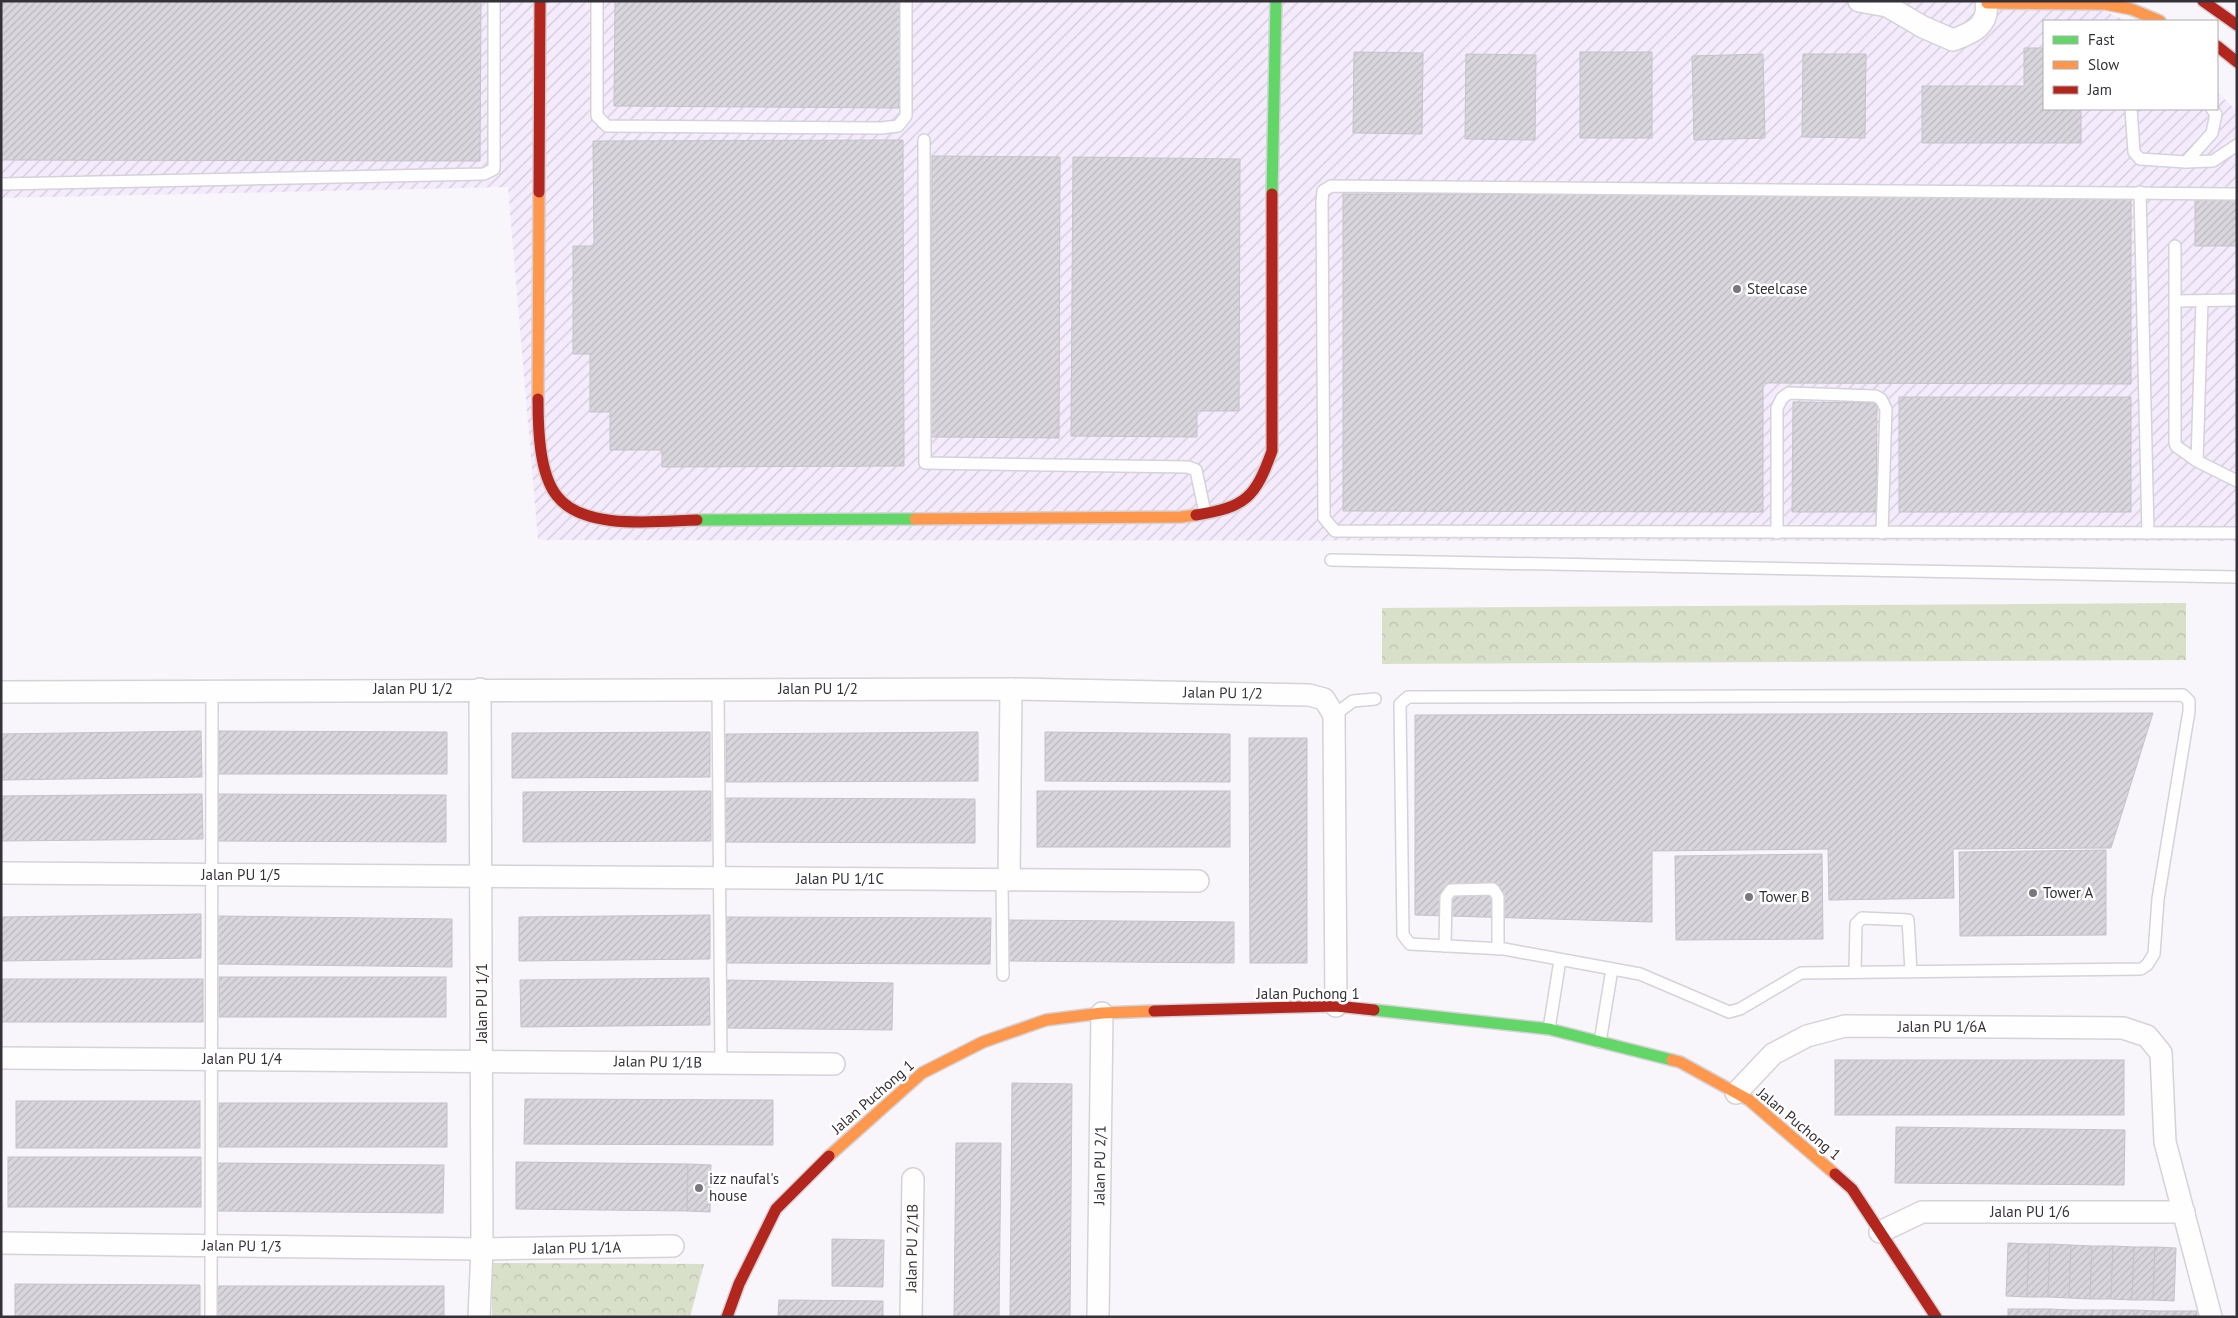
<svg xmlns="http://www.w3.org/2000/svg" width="2238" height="1318" font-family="'PT Sans',sans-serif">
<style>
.industrial{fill:url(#industrial-furrows)}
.park{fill:url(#park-crowns)}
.building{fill:url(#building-hatch);stroke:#c5c2c9}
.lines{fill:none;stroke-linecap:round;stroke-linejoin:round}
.lane-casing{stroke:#d5d2d8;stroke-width:14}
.street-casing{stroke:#d5d2d8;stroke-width:24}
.fast-casing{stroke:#d5d2d8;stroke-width:14}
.slow-casing{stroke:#d5d2d8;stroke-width:14}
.jam-casing{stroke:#d5d2d8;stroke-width:14}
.lane{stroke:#fefefe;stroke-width:11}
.street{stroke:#fefefe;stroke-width:21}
.fast{stroke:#63d668;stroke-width:11}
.slow{stroke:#ff974d;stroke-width:11}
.jam{stroke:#b3261e;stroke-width:11}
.poi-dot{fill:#79767c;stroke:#fff;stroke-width:2}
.labels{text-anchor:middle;stroke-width:5;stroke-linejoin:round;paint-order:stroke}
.poi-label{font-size:15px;fill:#353138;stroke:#fff;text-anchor:start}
.street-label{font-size:15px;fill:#353138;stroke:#fff}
</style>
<defs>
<pattern id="industrial-furrows" width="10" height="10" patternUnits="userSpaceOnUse" patternTransform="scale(1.25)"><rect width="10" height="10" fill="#f4ebfc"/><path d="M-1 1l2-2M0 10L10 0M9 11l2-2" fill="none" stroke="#d2cad9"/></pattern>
<pattern id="park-crowns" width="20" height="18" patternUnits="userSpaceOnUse" patternTransform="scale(1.25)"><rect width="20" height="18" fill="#d9e0ca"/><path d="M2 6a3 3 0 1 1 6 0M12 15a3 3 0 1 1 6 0" fill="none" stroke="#bbc1ae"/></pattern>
<pattern id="building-hatch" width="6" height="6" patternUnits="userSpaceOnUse" patternTransform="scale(1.25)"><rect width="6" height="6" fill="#d9d7dd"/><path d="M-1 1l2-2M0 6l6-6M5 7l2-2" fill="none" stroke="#bbb9be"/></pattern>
</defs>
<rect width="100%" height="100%" fill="#f8f5fb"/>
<polygon class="industrial" points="1,1 2081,1 2127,21 2044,21 2044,109 2217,109 2217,92 2237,111 2237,541 538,540 508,187 1,198"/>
<g class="park">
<polygon points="2186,603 2186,660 1382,664 1382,608"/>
<polygon points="492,1263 704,1264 690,1317 492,1317"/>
</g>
<g class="building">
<polygon points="1,1 481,1 480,161 1,160"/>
<polygon points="615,1 900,1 899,108 614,106"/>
<polygon points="2024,48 2044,48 2044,109 2081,109 2081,143 1922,143 1922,86 2024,86"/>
<polygon points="1354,52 1423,53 1422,134 1353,133"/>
<rect x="1580" y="52" width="72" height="86"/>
<polygon points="1466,54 1536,55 1535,140 1465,139"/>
<polygon points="1763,54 1765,138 1694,140 1692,56"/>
<polygon points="1803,54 1866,54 1865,138 1802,137"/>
<polygon points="903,140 904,466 662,467 662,450 610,450 610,412 590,412 590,354 573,354 573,246 594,246 593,141"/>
<polygon points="932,156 1060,157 1059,438 931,437"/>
<polygon points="1073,157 1240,159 1239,411 1197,411 1197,437 1071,436"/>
<polygon points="1343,194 2131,195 2131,384 1763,383 1763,512 1343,511"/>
<rect x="2195" y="197" width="42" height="49"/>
<rect x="1899" y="397" width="232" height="115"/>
<polygon points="1793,402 1877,403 1876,512 1792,512"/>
<polygon points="2153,713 2111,848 1953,849 1954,898 1829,900 1828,849 1652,851 1652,922 1415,915 1415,715"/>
<polygon points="201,731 202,777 1,780 1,734"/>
<polygon points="219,731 447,732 447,774 219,774"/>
<polygon points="710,732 710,777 512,778 512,733"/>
<polygon points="978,732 978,781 726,782 726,734"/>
<polygon points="1045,732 1230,734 1230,782 1045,781"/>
<polygon points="1249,738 1307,738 1307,963 1250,963"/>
<polygon points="711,791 711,841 523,842 523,792"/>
<rect x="1037" y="791" width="193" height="56"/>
<polygon points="202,794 203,839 1,841 1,796"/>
<polygon points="216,794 446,795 446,842 216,841"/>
<polygon points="724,798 975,799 975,843 724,842"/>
<polygon points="2106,850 2106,935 1960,936 1959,852"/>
<polygon points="1822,854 1823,939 1676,940 1675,856"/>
<polygon points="201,914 201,958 1,961 1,917"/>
<polygon points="710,915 710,959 519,961 519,917"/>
<polygon points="218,916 452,919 452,967 217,964"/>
<polygon points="726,917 991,918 990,964 726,963"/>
<polygon points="1008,920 1234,922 1234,963 1007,961"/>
<rect x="219" y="977" width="227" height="40"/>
<polygon points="709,978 710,1025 521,1027 520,980"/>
<rect x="1" y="979" width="202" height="43"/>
<polygon points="726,980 893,983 892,1030 725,1028"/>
<rect x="1835" y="1060" width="289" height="55"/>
<polygon points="1012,1083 1072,1084 1070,1317 1010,1317"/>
<polygon points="525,1099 773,1100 773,1145 524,1144"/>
<rect x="16" y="1101" width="184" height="47"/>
<rect x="219" y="1103" width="228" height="44"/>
<polygon points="1896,1127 2125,1130 2124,1185 1895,1183"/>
<polygon points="956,1143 1001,1143 999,1317 954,1317"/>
<rect x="8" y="1157" width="193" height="50"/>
<polygon points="516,1162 688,1164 687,1211 516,1209"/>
<polygon points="215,1163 444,1165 443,1213 214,1211"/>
<polygon points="688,1164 711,1165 710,1212 687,1211"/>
<polygon points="832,1239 884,1240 883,1287 832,1286"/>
<polygon points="2008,1243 2029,1244 2027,1297 2006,1296"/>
<polygon points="2029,1244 2050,1244 2048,1297 2027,1297"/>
<polygon points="2050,1244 2071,1245 2069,1298 2048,1297"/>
<polygon points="2071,1245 2092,1246 2090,1299 2069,1298"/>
<polygon points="2092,1246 2113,1246 2111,1299 2090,1299"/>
<polygon points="2113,1246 2134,1247 2132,1300 2111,1299"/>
<polygon points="2134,1247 2155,1247 2153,1300 2132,1300"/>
<polygon points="2155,1247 2176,1248 2174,1301 2153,1300"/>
<polygon points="15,1284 200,1285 200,1317 15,1317"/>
<rect x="215" y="1286" width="229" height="31"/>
<polygon points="779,1300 883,1301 883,1317 778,1317"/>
<rect x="2008" y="1309" width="21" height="8"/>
<rect x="2029" y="1309" width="21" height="8"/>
<polygon points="2050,1309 2071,1310 2071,1317 2050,1317"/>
<rect x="2071" y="1310" width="21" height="7"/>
<rect x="2092" y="1310" width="21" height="7"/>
<rect x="2113" y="1310" width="21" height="7"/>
<polygon points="2134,1310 2155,1311 2155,1317 2134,1317"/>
<rect x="2155" y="1311" width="21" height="6"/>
<rect x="2176" y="1311" width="21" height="6"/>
</g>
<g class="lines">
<g class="lane-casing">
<g id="lane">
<polyline points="597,1 597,116 607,126 881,128 898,126 906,116 906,1"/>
<polyline points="2131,109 2134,152 2140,159 2186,162 2213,161 2237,145"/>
<polyline points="924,140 925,463 1188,467 1196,470 1205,513"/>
<polyline points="2186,162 2212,133 2216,114 2212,109"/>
<polyline points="1,184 484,174 494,169 494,1"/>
<polyline points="2140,192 2148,533"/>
<polyline points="2237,194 1331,186 1323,191 1322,201 1324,518 1335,531 2237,533"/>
<polyline points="2175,246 2175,442 2176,446 2197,461 2237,481"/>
<polyline points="2176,301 2237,300"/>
<polyline points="2197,461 2202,301"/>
<polyline points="1777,533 1777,408 1782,398 1789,393 1875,396 1881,399 1886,409 1882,533"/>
<polyline points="1331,560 2237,577"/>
<polyline points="718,689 721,1063"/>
<polygon points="2183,695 2189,701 2189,711 2158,899 2154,954 2147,965 2141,969 1801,973 1740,1009 1729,1012 1640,974 1504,949 1410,944 1403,935 1400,704 1408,697"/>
<polyline points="1334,715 1353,701 1375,699"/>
<polyline points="1002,880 1003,975"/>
<polyline points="1445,946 1446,897 1451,890 1493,889 1498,897 1498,949"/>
<polyline points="1855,971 1856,924 1862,918 1908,920 1911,971"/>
<polyline points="1549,1029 1560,960"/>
<polyline points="1600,1042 1612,969"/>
<polyline points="211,1317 212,690"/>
</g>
</g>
<g class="street-casing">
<g id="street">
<path d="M1859 1 1887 6 1923 27 1953 40C1972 33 1990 26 1986 1"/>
<polyline points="1,692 1011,689 1309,695 1324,699 1334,715 1336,1006"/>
<polyline points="1,873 1198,881"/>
<polyline points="1009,880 1011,689"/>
<polyline points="1,1058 834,1064"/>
<polyline points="1736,1093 1773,1054 1807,1036 1845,1026 2123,1028 2147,1036 2161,1053 2165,1142 2211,1317"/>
<polyline points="1880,1232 1922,1212 2184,1212"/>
<polyline points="1,1243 482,1249 673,1246"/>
<polyline points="479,1317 482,1249 480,689"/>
<polyline points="911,1317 913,1179"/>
<polyline points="1098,1317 1102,1013"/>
</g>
</g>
<g class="fast-casing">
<g id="fast">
<polyline points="1272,194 1276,1"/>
<polyline points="697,520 915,519"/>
<polyline points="1374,1010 1549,1029 1672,1060"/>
</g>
</g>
<g class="slow-casing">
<g id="slow">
<polyline points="1987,3 2105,4 2131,9 2160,21"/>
<polyline points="538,399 539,192"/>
<polyline points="915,519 1181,517 1196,515"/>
<polyline points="1672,1060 1680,1062 1749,1100 1835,1174"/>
<polyline points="829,1156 922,1073 983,1042 1046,1020 1102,1013 1154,1011"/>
</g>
</g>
<g class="jam-casing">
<g id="jam">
<polyline points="2203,1 2237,25"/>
<polyline points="2217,46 2237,62"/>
<polyline points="539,192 540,1"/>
<path d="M538 399C538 427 539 474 557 496 584 531 658 521 697 520"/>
<path d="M1196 515C1246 507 1255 498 1272 451V194"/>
<polyline points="1154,1011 1336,1006 1374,1010"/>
<polyline points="1835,1174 1852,1189 1936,1317"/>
<polyline points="727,1317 739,1284 776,1209 829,1156"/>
</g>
</g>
<use href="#lane" class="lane"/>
<use href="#street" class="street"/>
<use href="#fast" class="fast"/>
<use href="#slow" class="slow"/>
<use href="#jam" class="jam"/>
</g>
<g class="poi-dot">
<circle cx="1737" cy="289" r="5"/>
<circle cx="2033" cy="893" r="5"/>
<circle cx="1749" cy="897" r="5"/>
<circle cx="699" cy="1188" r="5"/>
</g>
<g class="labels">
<g class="poi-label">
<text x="1747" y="294">Steelcase</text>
<text x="2043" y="898">Tower A</text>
<text x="1759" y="902">Tower B</text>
<text x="709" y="1184">izz naufal's<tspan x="709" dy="17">house</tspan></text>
</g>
<g class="street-label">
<text x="413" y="694">Jalan PU 1/2</text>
<text x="818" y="694">Jalan PU 1/2</text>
<text transform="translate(1223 693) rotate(1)" y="5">Jalan PU 1/2</text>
<text x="241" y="880">Jalan PU 1/5</text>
<text x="840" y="884">Jalan PU 1/1C</text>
<text x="1308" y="999">Jalan Puchong 1</text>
<text transform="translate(482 1003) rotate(-90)" y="5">Jalan PU 1/1</text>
<text x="1942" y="1032">Jalan PU 1/6A</text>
<text x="242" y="1064">Jalan PU 1/4</text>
<text transform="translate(658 1062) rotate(1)" y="5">Jalan PU 1/1B</text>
<text transform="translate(873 1097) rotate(-41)" y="5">Jalan Puchong 1</text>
<text transform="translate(1799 1124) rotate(40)" y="5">Jalan Puchong 1</text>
<text transform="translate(1100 1165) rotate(-89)" y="5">Jalan PU 2/1</text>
<text x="2030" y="1217">Jalan PU 1/6</text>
<text transform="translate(242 1246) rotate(1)" y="5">Jalan PU 1/3</text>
<text transform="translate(577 1248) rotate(-1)" y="5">Jalan PU 1/1A</text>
<text transform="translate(912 1248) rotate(-89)" y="5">Jalan PU 2/1B</text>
</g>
</g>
<rect width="2238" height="1318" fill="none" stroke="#353138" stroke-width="5"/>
<rect x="2043" y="20" width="175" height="90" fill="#ffffff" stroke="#aeadaf"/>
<rect x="2053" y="36" width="25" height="8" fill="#63d668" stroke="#aeadaf"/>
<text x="2088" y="45" font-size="15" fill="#353138">Fast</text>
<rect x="2053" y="61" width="25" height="8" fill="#ff974d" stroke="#aeadaf"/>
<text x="2088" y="70" font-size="15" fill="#353138">Slow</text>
<rect x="2053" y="86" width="25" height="8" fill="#b3261e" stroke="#aeadaf"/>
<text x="2088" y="95" font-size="15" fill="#353138">Jam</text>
</svg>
